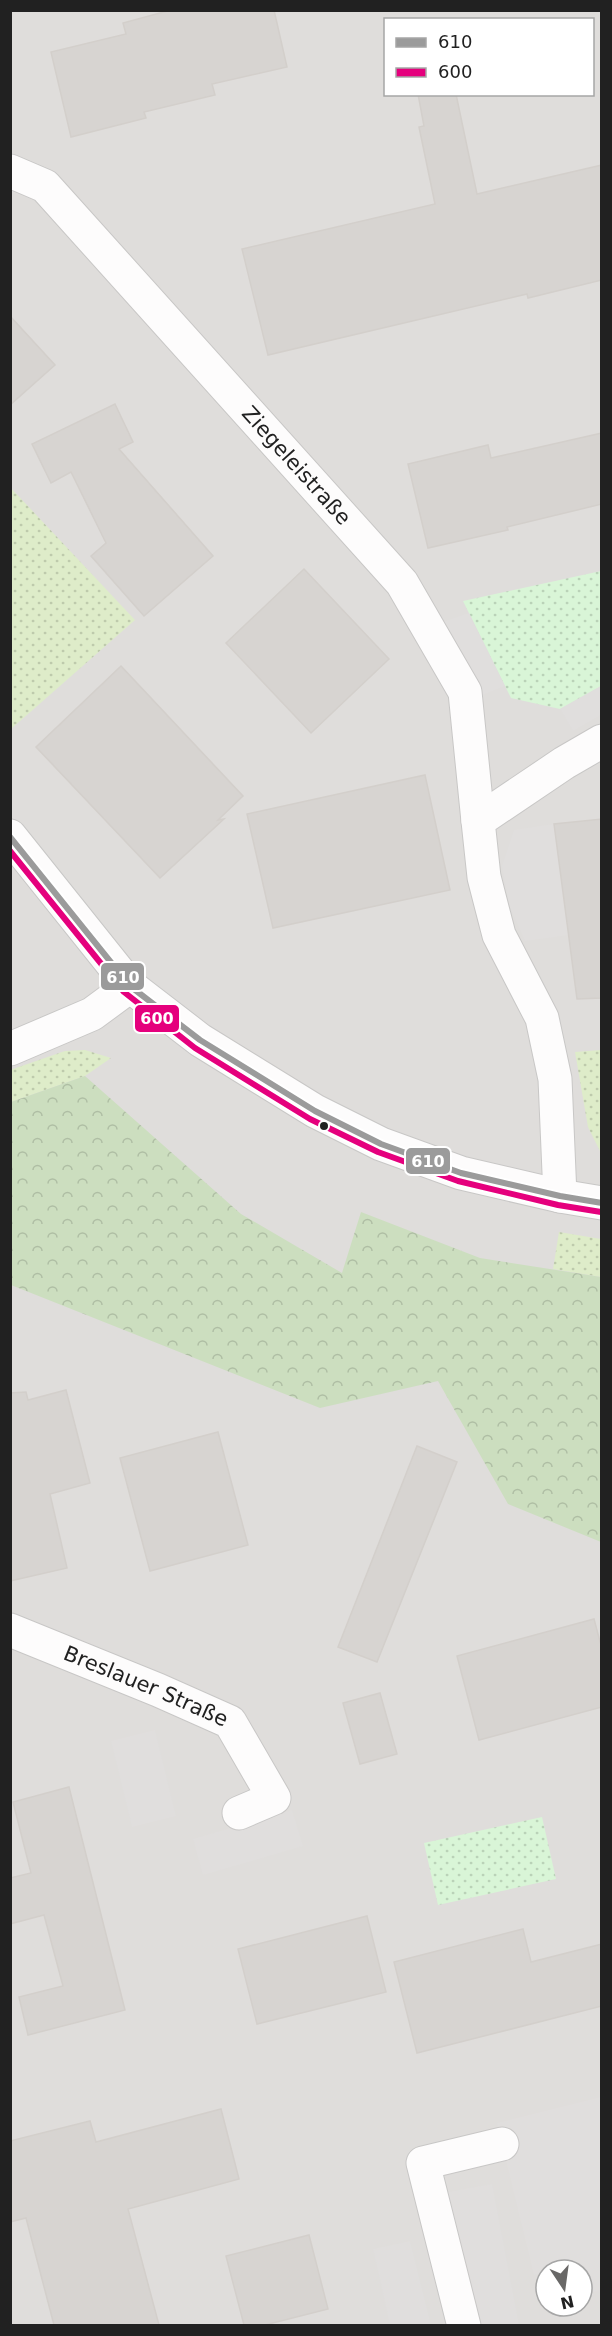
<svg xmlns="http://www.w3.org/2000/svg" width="612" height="2336" font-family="'DejaVu Sans',sans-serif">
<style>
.residential{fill:#dfdddb;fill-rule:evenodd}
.grass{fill:url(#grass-dots)}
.forest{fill:url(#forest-crowns)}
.park{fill:url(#park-dots)}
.parking{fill:#e0dedd}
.building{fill:#d7d4d1;stroke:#d3cfcb;stroke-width:1.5}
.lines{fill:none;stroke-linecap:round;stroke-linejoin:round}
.minor-casing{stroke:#c8c7c6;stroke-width:35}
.tertiary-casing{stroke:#c8c7c6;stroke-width:35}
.minor{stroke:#fdfcfc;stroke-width:33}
.tertiary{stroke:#fdfcfc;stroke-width:33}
.bus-1-casing{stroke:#fff;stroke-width:10}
.bus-2-casing{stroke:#fff;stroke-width:10}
.bus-1{stroke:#9b9b9b;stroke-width:6}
.bus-2{stroke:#e5007d;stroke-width:6}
.bus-dot{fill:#212121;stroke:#fff;stroke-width:2}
.labels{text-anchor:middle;stroke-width:4.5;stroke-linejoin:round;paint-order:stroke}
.street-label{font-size:21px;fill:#212121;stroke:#fff}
.line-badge{stroke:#fff;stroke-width:2}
.badge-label{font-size:16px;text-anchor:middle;font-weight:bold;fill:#fff}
</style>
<defs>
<pattern id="grass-dots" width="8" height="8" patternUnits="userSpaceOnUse" patternTransform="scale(1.5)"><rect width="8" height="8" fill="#deecc9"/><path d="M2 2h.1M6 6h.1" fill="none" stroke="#becaac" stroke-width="1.8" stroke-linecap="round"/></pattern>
<pattern id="forest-crowns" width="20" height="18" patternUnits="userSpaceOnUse" patternTransform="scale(1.5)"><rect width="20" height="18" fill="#ccdebf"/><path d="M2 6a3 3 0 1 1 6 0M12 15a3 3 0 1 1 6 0" fill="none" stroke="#afbea4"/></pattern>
<pattern id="park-dots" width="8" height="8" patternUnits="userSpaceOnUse" patternTransform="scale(1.5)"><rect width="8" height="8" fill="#d9f5d7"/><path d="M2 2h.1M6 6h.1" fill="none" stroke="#bad2b8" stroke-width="1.8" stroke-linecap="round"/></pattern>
</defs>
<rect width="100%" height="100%" fill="#f0edea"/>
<path class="residential" d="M11 11H601V2325H11ZM386 20H592V94H386ZM546 2270H582V2306H546Z"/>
<g class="grass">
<polygon points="10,487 135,620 11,729 10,729"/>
<polygon points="85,1050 111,1058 85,1076 11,1102 10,1070 65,1051"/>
<polygon points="601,1050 602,1050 601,1153 588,1127 575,1052"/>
<polygon points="559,1232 601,1239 601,1277 553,1269"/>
</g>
<polygon class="forest" points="85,1076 241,1214 342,1273 361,1212 480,1258 601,1277 601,1542 508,1504 438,1381 320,1408 11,1285 11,1102"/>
<g class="park">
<polygon points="601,571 601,686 560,709 511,698 463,601"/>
<polygon points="542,1817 556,1879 438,1905 424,1843"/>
</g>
<g class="parking">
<polygon points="469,613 505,686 475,698 437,624"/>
<polygon points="601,686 601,715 573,731 560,709"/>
<polygon points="554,824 569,935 525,941 509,905 502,866 514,830"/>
<polygon points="155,1730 176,1816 132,1827 111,1741"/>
<polygon points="292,1810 303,1846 203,1875 193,1839"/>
<polygon points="601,2097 601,2290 582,2295 582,2270 572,2270 570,2266 534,2275 497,2123"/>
<polygon points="492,2184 519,2325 477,2325 443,2193"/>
<polygon points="410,2241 431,2325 390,2325 373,2249"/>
</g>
<g class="building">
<polygon points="171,10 274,10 287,67 212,84 215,95 144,112 146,118 71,137 51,52 126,34 123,23"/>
<polygon points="418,94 456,94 477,194 602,165 602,280 528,298 527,294 268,355 242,249 435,204 419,127 424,126"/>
<polygon points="10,316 55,365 10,405"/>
<polygon points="115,404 133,442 119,449 213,556 144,616 91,556 106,543 71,472 51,483 32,444"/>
<polygon points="602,433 602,504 507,527 508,530 428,548 408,464 488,445 491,458"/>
<polygon points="304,569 389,659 311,733 226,643"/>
<polygon points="121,666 243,796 218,820 224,819 160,878 36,747"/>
<polygon points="425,775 450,890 273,928 247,814"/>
<polygon points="602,819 602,998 577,999 554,824"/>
<polygon points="66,1390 90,1483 50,1494 67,1568 10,1581 10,1393 26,1392 28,1400"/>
<polygon points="218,1432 248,1545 150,1571 120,1458"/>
<polygon points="417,1446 457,1462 377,1662 338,1647"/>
<polygon points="594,1619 602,1649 602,1707 479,1740 457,1656"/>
<polygon points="380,1693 397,1754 360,1764 343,1703"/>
<polygon points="69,1787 125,2010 28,2035 19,1997 63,1986 44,1915 10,1924 10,1878 31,1873 13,1802"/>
<polygon points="367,1916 386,1992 257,2024 238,1949"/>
<polygon points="523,1929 531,1962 602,1944 602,2006 417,2053 394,1962"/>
<polygon points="221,2109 239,2179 128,2209 159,2325 54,2325 26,2218 10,2222 10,2141 90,2121 96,2142"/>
<polygon points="309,2235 328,2309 265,2325 244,2325 226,2256"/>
</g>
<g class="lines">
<g class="minor-casing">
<g id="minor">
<path id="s1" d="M10 171 45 186 402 583 465 692 478 821"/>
<polyline points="10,1049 92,1014 130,986"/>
<polyline points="560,1196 555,1079 542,1018 499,935 484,877 478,821 564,763 602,741"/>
<path id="s2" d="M10 1630 158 1690 230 1722 274 1798 239 1813"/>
<polyline points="464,2326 423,2163 502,2144"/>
</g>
</g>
<g class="tertiary-casing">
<polyline id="tertiary" points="10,836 130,986 200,1040 315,1111 381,1144 461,1173 560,1196 602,1203"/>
</g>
<use href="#minor" class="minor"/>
<use href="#tertiary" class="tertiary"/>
<g class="bus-1-casing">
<polyline id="bus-1" points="10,837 130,986 200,1040 315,1111 381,1144 461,1173 560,1196 602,1203"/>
</g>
<g class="bus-2-casing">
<polyline id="bus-2" points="10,851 124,992 195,1048 310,1119 378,1152 458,1181 558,1205 601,1212"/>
</g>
<use href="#bus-1" class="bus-1"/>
<use href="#bus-2" class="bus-2"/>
</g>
<circle class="bus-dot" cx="324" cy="1126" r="5"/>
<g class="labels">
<g class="street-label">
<text dy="7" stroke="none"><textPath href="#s1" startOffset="414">Ziegeleistraße</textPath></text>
<text dy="7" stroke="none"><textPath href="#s2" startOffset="147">Breslauer Straße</textPath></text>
</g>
</g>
<g class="line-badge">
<rect x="100" y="962" width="45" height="29" rx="6" fill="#9b9b9b"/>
<rect x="134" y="1004" width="46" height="29" rx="6" fill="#e5007d"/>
<rect x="405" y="1147" width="46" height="28" rx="6" fill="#9b9b9b"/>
</g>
<g class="badge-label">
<text x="123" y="983">610</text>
<text x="157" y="1024">600</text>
<text x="428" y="1167">610</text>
</g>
<rect width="612" height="2336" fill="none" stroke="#212121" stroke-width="24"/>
<rect x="384" y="18" width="210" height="78" fill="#ffffff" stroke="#a6a6a6" stroke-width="1.5"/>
<rect x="396" y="38" width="30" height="9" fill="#9b9b9b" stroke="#a6a6a6" stroke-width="1.5"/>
<text x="438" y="48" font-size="18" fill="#212121">610</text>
<rect x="396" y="68" width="30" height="9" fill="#e5007d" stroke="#a6a6a6" stroke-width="1.5"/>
<text x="438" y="78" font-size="18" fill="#212121">600</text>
<g transform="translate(564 2288) rotate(167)"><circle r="28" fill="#ffffff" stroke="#a6a6a6" stroke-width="1.5"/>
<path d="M0-4.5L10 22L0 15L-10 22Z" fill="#696867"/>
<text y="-9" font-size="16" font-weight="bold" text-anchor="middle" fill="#212121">N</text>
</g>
</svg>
